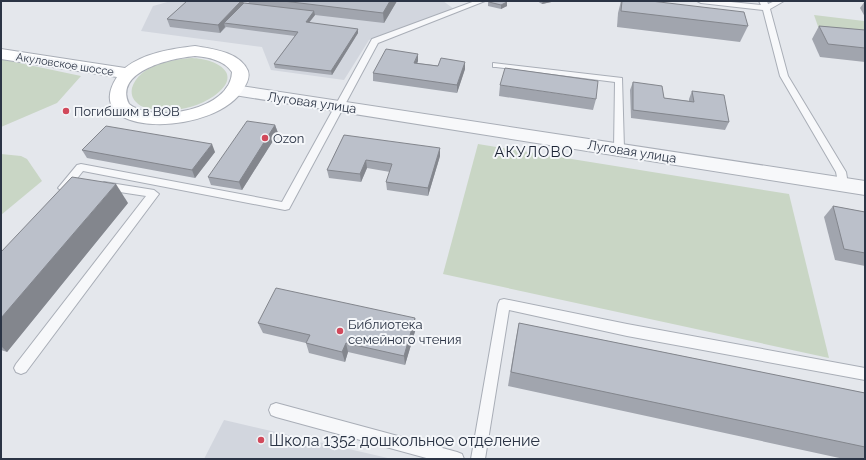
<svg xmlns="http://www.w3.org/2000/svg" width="866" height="460" font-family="Raleway,sans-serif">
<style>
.built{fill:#d2d6de}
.green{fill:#c9d6c5}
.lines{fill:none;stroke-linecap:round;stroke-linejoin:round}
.lane-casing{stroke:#a9aeb7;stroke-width:2}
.street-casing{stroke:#a9aeb7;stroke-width:2}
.secondary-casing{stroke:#a9aeb7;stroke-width:2}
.lane{fill:#f7f8fa;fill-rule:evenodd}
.street{fill:#f7f8fa;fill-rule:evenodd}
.secondary{fill:#fff;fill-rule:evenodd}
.wall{fill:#a1a5ae}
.shaded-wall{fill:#83868d}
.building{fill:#bbc0ca;stroke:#83868d}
.poi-dot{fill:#d1495b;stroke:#f4f6f9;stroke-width:1.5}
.labels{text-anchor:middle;stroke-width:4;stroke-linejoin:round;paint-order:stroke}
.far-street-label{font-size:11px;fill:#2b3445;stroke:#f4f6f9}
.street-label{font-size:13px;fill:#2b3445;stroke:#f4f6f9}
.poi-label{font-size:13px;fill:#2b3445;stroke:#f4f6f9;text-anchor:start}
.quarter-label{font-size:15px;letter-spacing:1px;fill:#1d2536;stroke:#f4f6f9}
.near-poi-label{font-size:16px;fill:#2b3445;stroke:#f4f6f9;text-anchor:start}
</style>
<rect width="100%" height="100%" fill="#e4e7ec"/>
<g class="built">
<polygon points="171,1 443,1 454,9 369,40 344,80 271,70 262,47 141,31 153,6"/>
<polygon points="224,420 392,459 204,459"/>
</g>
<g class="green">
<polygon points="814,15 864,21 865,37 820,32"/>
<path d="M192 58C217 59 245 74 214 96 198 107 177 112 158 110 151 109 141 108 136 102 132 98 131 93 132 88 139 65 172 59 192 58Z"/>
<polygon points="1,59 10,61 81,76 57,103 1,127"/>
<polygon points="478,144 789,194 829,358 443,274"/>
<polygon points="1,154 21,156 27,159 42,181 1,215"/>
</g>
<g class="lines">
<g class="lane-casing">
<g id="lane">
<polygon points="475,1 485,1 378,43 289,209 285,210 83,171 67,191 63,192 58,188 77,165 81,164 282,202 372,39"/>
<polygon points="697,1 721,1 761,5 759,1 767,1 768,4 775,1 784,1 770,9 788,76 846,172 848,184 847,187 839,187 836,172 780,76 763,10 701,3"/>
<polygon points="493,63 622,78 624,149 622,151 616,151 614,149 615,82 496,67 493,67"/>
<polygon points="104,182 154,190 159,194 26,372 21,374 16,372 14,368 16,364 146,196 100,189 99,186"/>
<polygon points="504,299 627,324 865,368 865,380 627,336 509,310 485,459 471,459 498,304 500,300"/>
<polygon points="276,403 457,452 462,454 464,459 430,459 276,417 271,415 269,410 271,405"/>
</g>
</g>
<g class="street-casing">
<polygon id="street" points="234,85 865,181 865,195 228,94 225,90 228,86"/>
</g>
<g class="secondary-casing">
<path id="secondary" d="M195 46C213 49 240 52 248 71 250 77 247 83 244 88 217 137 77 139 117 77L1 59V49L125 68C144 53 171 49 195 46ZM195 56C208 57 224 60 232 72 231 110 154 124 129 104 113 70 174 58 195 56Z"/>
</g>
<use href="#lane" class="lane"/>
<use href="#street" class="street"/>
<use href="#secondary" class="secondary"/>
</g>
<g class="wall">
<polygon points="187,1 243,1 244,3 249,3 248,1 397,1 384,23 315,15 309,23 358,29 358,33 332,75 275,68 274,64 295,36 226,27 220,33 170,27 167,19"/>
<polygon points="488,1 507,1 507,6 501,9 488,6"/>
<polygon points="537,1 556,1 542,4"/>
<polygon points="621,1 651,1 748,26 740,42 617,27 618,13"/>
<polygon points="865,1 865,17 860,8"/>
<polygon points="819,26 865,30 865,62 820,57 812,39"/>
<polygon points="418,61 417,63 465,69 457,93 373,81 373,73"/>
<polygon points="633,82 664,98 689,101 689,99 692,91 729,122 725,130 631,118 630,90"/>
<polygon points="500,85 596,99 593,110 499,96"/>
<polygon points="275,125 278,133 242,190 211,185 208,177"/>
<polygon points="344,135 440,156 428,196 387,190 386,182 390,172 367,168 361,182 329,178 327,170"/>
<polygon points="82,150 215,152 195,178 87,158"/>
<polygon points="128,203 7,352 1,350 1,252"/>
<polygon points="833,206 865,212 865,266 835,260 824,217"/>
<polygon points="415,318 416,328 405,365 348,352 345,362 309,353 306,343 263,333 258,323"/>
<polygon points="519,323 865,393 865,459 844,459 508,386 516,338"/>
</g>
<g class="shaded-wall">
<polygon points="241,1 243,1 245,7 224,23 225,27 220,33 218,25"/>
<polygon points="390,1 397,1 384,23 383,13"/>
<polygon points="543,1 556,1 542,4"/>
<polygon points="507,2 507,6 501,9 501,5"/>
<polygon points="314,11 315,15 306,26 306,22"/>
<polygon points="358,29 358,33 332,75 331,71"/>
<polygon points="418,54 418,61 414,71 414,63"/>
<polygon points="465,62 465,69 457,93 457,85"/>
<polygon points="275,125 278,133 242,190 239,182"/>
<polygon points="212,144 215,152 195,178 192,170"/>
<polygon points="440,148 440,156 428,196 428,188"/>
<polygon points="366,160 367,168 361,182 360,174"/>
<polygon points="116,184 128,203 7,352 1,346 1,318"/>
<polygon points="415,318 416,328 405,365 404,356"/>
<polygon points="346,343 348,352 345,362 342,352"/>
</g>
<g class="building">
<polygon points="187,1 241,1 218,25 167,19"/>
<polygon points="283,1 390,1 383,13"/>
<polygon points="488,1 507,1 507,2 501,5 489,2"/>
<polygon points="622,1 651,1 744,12 748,26 621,11"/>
<polygon points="244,3 314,11 306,22 358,29 331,71 274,64 298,32 224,23"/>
<polygon points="819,26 865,30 865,48 828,44"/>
<polygon points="386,49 418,54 414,63 438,66 441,58 465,62 457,85 373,73"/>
<polygon points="505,68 598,81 596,99 500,85"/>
<polygon points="633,82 662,86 664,98 694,102 692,91 724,95 729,122 633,110"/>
<polygon points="247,121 275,125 239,182 208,177"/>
<polygon points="106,126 212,144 192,170 82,150"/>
<polygon points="344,135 440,148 428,188 386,182 392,164 366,160 360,174 327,170"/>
<polygon points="72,177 116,184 1,318 1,252"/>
<polygon points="833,206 865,212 865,253 844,249"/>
<polygon points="276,288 415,318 404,356 346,343 342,352 306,343 310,335 258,323"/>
<polygon points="519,323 865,393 865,447 511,372"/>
</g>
<g class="poi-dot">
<circle cx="66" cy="111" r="4"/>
<circle cx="265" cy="138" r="4"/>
<circle cx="340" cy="331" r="4"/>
<circle cx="261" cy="440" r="4"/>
</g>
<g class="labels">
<g class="far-street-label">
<text transform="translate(65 64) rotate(9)" y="4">Акуловское шоссе</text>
</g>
<g class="street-label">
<text transform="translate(312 102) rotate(8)" y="5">Луговая улица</text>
<text transform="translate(632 151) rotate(9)" y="5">Луговая улица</text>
</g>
<g class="poi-label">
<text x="74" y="116">Погибшим в ВОВ</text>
<text x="273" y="143">Ozon</text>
<text x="348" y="329">Библиотека<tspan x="348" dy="15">семейного чтения</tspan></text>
</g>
<g class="quarter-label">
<text x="534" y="157">АКУЛОВО</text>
</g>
<g class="near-poi-label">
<text x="269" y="446">Школа 1352 дошкольное отделение</text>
</g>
</g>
<rect width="866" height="460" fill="none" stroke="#2b3445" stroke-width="4"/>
</svg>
